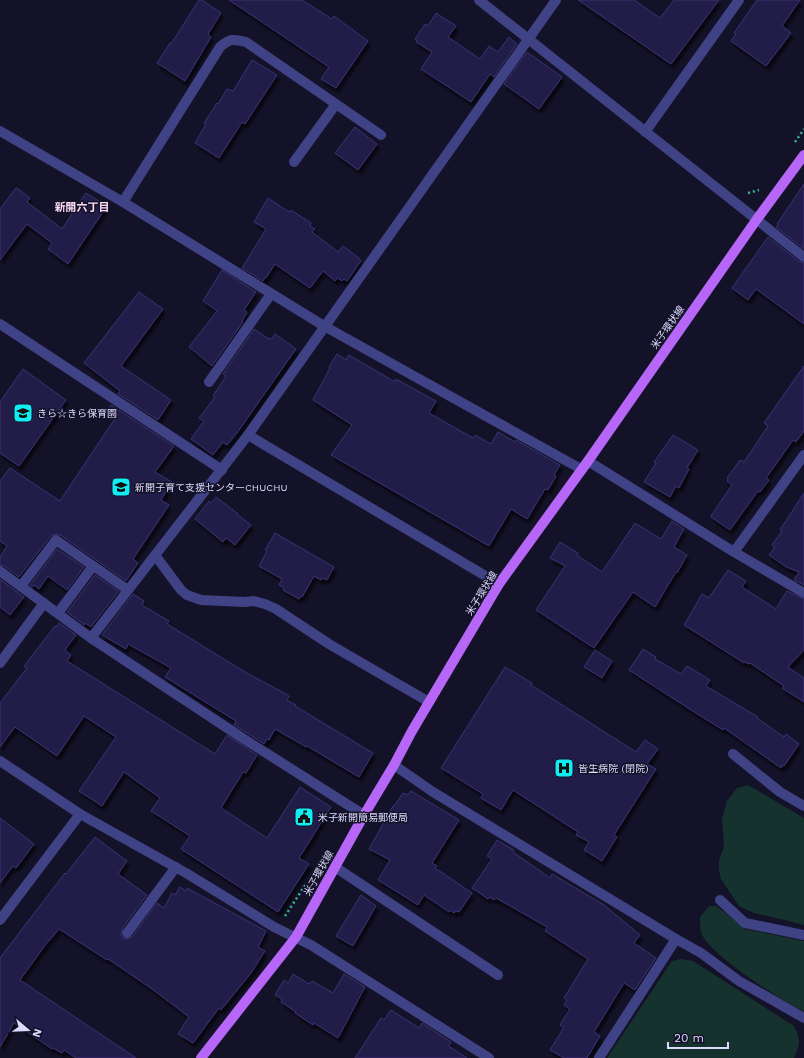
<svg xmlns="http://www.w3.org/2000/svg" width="804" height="1058" font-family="'Work Sans','Noto Sans JP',sans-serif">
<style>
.green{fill:#15322e}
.building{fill:#241f48;stroke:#393273;filter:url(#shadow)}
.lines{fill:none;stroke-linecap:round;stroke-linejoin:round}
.path{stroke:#37b5a3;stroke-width:2.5;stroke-dasharray:2 3;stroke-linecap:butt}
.minor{stroke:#3f4284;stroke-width:10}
.major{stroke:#b667f7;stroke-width:10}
.labels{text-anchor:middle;stroke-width:3;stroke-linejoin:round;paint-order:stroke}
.street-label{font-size:10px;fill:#dcdafd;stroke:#141228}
.poi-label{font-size:10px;fill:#dcdafd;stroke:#141228;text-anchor:start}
.neighbourhood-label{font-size:11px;font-weight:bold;fill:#fddcf4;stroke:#141228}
</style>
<defs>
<filter id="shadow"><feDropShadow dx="2.5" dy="4.5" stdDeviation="1" flood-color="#0009"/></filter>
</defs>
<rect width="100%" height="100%" fill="#141228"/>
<g class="green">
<polygon points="748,785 804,818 804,925 785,920 754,913 739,906 721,879 719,871 719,860 724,847 722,819 727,801 737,788"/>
<path d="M709 906H716L727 914 745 929 804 941V1011C780 1000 715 958 702 935 700 931 700 922 700 917Z"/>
<path d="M681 959 693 961 794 1026C801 1040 800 1044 794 1058H607L672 961Z"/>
</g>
<g class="building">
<polygon points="199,0 202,0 221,13 208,34 211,37 185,81 157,63 170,43 171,44"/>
<polygon points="229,0 302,0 332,19 334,16 368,41 336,88 321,79 329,67"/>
<polygon points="578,0 634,0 660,18 674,0 719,0 671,64"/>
<polygon points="757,0 800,0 782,26 791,33 766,66 731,41 736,34 734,33"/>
<polygon points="436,13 456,26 448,37 480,59 489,46 498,52 509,37 517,44 494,77 490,74 471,102 421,69 432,52 416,42 417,40 415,39 425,24 428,26"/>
<polygon points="527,52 562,77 539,109 504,84"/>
<polygon points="252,60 277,75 245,124 242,122 219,158 195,143 206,124 204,123 217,103 218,104 227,89 233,91"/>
<polygon points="355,127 377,144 358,170 335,153"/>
<polygon points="804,184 804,249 776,227 778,225 777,224"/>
<polygon points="17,188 30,198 27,202 62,229 86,193 107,206 68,264 48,249 52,243 27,224 0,260 0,209 15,189"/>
<polygon points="268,198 289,212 291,210 311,223 310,226 315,229 312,232 338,252 343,246 359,258 359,259 361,261 347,281 344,279 342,281 338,278 335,281 323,271 310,288 275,264 266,278 265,277 263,281 242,268 266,229 254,222"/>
<polygon points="768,237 800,262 804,263 804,324 756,289 748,300 732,288"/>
<polygon points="222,270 256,292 244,310 247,312 242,321 243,322 212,366 189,347 217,311 203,301"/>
<polygon points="139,292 163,309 121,366 171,400 158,420 118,394 120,391 84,363"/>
<polygon points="254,329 269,339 270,338 272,339 275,334 296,349 237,433 227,445 223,442 213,455 191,439 204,421 199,418 215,397 213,396 226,376 223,374"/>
<polygon points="337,354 346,360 349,355 395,382 396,379 436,401 429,413 473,438 475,435 491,444 498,432 515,442 516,440 560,465 554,475 556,476 548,490 545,489 527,519 511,509 489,546 331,455 352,425 313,400 330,368 329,367"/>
<polygon points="804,366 804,431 796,442 793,440 766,478 769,480 760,492 758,491 730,530 711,517 711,516 732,485 727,481 728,480 727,478 740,460 744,462 768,426 764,423"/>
<polygon points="23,369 66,400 19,466 0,453 0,402"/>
<polygon points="111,405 174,446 155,472 172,482 161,500 169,505 133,559 138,563 126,581 60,535 56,534 51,536 19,577 4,566 0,565 0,557 7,546 0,541 0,481 10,468 60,501 118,414 109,408"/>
<polygon points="673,435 698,450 687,468 689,469 679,488 676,486 670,497 644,482 656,463 654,462"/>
<polygon points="804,493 804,585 794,580 799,572 786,567 769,555 775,547 772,545 782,531 780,530"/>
<polygon points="216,497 237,513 237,514 251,525 235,545 226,538 223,542 195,519 209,501 211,503"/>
<polygon points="672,521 684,529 674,547 687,555 677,573 676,572 655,607 633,592 594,648 536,610 565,566 550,558 560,542 578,553 577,555 602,572 635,523 661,539"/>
<polygon points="275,533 334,567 327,580 322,578 321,580 314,576 302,597 301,596 299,599 283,590 284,588 279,585 282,579 259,566 267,551 265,550"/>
<polygon points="57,549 84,567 67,590 48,576 39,589 34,585 32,587 30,585"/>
<polygon points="728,570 746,581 742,587 776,609 787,591 804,599 804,650 788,667 804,678 804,702 782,688 784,686 750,663 749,664 745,662 744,663 684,625 702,594 709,598"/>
<polygon points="95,575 119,591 91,627 85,623 84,625 67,612"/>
<polygon points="0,579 24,597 10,615 0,607"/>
<polygon points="133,594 144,601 142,605 169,621 167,624 245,672 284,693 289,696 287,700 296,705 295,706 373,753 359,777 307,746 306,747 275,729 269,740 267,739 264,744 234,725 236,721 165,677 171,668 128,644 126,649 102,635"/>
<polygon points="59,623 76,635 65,650 71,655 67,661 215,754 227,735 257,755 246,773 243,772 221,808 267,838 300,787 331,807 299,858 309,864 278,912 181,849 190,836 151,811 160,798 124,772 102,806 79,791 116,737 84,716 57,756 15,727 0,747 0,703 27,668 24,666 55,626 56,627"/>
<polygon points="643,649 656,657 655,659 681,674 687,666 710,680 706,686 758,717 757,718 784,737 786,734 799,744 784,766 782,765 781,768 724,728 723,730 691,710 629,670"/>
<polygon points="595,650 612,661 602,678 584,667"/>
<polygon points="505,667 532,683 531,685 636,752 645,740 658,749 647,764 656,769 614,835 617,837 602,861 584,850 589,842 576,835 578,832 513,790 501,810 481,798 483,794 441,768"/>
<polygon points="411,791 459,820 432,863 437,866 435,868 472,893 459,912 456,911 454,913 450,910 449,912 424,895 418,905 378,880 390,860 369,849 393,806 394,806 403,793 408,795"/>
<polygon points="0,818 34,844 16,868 13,866 0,883"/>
<polygon points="95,837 127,861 118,874 147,895 122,929 121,935 123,938 127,939 132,937 157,903 164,908 172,893 175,895 180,887 186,891 187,888 266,931 258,947 265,951 251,973 221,1010 219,1008 193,1043 178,1034 189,1017 152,989 108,959 107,960 59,929 49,941 49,940 20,980 136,1058 76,1058 64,1050 62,1053 53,1048 52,1049 14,1023 0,1047 0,958 65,873 66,874"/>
<polygon points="497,840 514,850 513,852 550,878 552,874 604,905 640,935 634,943 656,958 635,990 624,983 594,1032 600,1036 587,1058 564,1058 550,1050 564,1027 560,1025 570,1009 564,1005 567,1000 564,998 588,959 545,931 547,927 496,898 494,900 490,897 488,899 472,888 492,859 487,856"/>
<polygon points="361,895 376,906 353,946 336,936"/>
<polygon points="293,974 309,984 312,981 333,993 344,974 365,987 338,1038 314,1023 313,1025 295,1013 296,1012 281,1002 282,999 275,995 284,980 288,983"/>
<polygon points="391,1010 419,1028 422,1023 451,1042 449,1046 467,1058 355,1058 381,1018 384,1020"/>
</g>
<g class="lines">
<g class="path">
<polyline points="795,142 804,129"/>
<polyline points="748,193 759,190"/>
<polyline points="285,916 306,884"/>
</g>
<g class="minor">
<polyline points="479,0 804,257"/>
<polyline points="0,131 123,202 324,326 581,469"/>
<polyline points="645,132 739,0"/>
<polyline points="294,162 336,104"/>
<path d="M123 202 220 47C230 38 234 39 246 42L381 135"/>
<polyline points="0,324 222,470"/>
<polyline points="209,382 271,294"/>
<polyline points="248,435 499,584"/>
<polyline points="588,461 734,552 804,593"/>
<polyline points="734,552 804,455"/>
<polyline points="155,555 181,590 187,595 201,600 245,602 254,601 265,604 276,609 329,644 429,702"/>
<polyline points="0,571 91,638 244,739 364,815"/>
<polyline points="21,586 56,540 128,590"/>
<polyline points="58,613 93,566"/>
<polyline points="91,638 248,435 556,0"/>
<polyline points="0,663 44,603"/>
<polyline points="733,754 780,792 804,806"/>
<polyline points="0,761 80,814 186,873 274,927 311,945 489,1058"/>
<polyline points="394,765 433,792 676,939 701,953 739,981 804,1018"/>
<polyline points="335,867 498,975"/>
<polyline points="720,900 745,923 804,935"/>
<polyline points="0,920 80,814"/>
<polyline points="127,933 176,867"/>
<polyline points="599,1058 676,939"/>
</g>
<polyline class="major" points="201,1058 296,937 364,815 394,765 412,731 499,584 588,461 757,219 804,155"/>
</g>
<defs>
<g id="school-square" transform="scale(1)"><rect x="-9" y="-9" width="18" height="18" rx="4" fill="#11eef3" stroke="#141228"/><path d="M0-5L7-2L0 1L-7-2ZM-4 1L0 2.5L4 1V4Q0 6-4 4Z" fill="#111"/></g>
<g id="hospital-square" transform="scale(1)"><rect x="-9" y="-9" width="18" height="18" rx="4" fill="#11eef3" stroke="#141228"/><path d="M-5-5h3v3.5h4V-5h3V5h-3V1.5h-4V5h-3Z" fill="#111"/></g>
<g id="civic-square" transform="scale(1)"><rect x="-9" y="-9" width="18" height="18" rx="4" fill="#11eef3" stroke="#141228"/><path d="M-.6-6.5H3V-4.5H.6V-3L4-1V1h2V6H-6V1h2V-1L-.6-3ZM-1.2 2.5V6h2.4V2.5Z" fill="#111"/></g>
</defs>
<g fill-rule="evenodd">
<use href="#school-square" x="23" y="413"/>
<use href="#school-square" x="121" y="487"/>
<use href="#hospital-square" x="564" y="768"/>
<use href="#civic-square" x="304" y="817"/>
</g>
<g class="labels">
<g class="street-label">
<text transform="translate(667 327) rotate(-55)" y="4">米子環状線</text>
<text transform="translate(481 593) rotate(-58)" y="4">米子環状線</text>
<text transform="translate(318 873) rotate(-61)" y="4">米子環状線</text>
</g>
<g class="poi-label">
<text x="37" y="417">きら☆きら保育園</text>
<text x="135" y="491">新開子育て支援センターCHUCHU</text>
<text x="578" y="772">皆生病院 (閉院)</text>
<text x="318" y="821">米子新開簡易郵便局</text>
</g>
<g class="neighbourhood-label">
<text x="82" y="211">新開六丁目</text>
</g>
</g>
<g transform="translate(28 1030) rotate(109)" stroke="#141228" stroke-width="3" paint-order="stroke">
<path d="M0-3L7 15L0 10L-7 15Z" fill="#dcdafd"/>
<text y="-6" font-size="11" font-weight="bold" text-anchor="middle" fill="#dcdafd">N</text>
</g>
<path d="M668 1042v6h60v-6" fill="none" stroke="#dcdafd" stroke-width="2"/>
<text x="674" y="1042" font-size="12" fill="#dcdafd" stroke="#141228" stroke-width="3" paint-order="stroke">20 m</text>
</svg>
